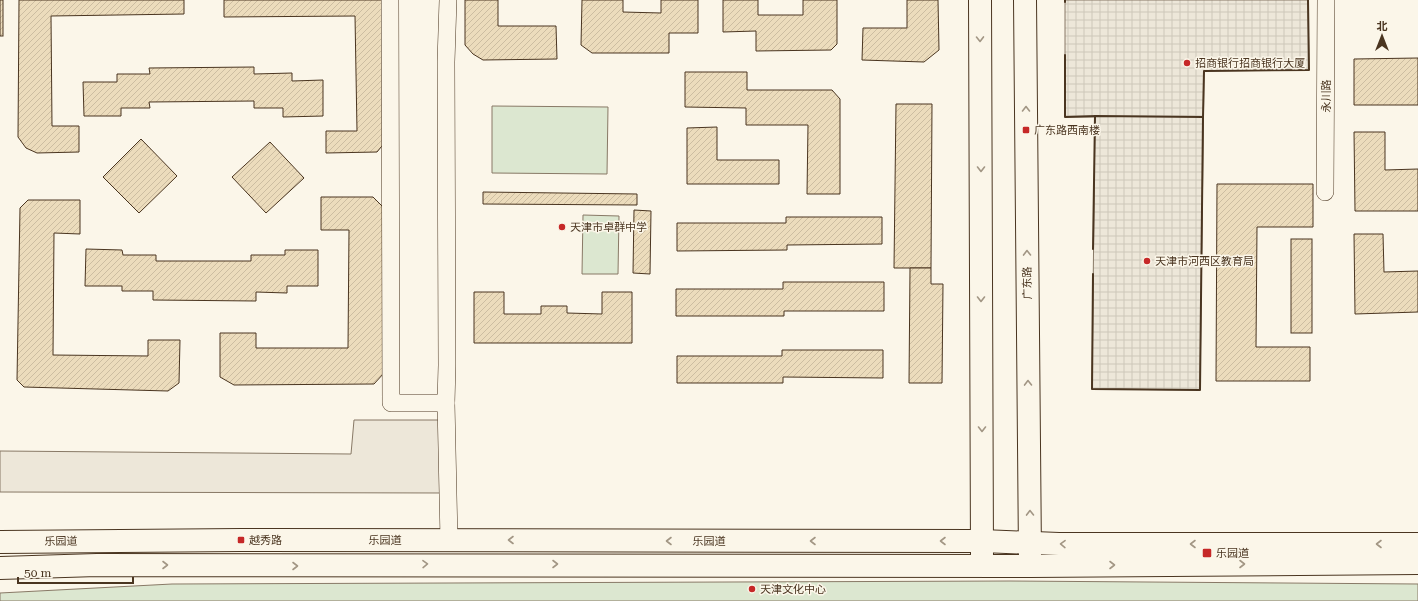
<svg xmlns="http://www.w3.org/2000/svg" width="1418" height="601" font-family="'Roboto Serif','Noto Sans SC',serif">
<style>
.park{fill:#dce7d0;stroke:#887966}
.parking{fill:#ede7d9;stroke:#887966}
.plaza{fill:url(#plaza-grid);stroke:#887966}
.building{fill:url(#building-hatch);stroke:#4a3520}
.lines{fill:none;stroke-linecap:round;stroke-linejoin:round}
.minor-casing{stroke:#4a3520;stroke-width:18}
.major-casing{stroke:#4a3520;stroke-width:24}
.minor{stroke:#fbf6e9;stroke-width:17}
.major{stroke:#fbf6e9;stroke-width:22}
.wall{stroke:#4a3520;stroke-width:2}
.oneway{stroke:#a29684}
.poi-dot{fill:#c62828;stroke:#fbf6e9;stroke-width:1.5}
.labels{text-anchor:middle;stroke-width:3;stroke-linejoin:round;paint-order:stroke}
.poi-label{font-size:11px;fill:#4a3520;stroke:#fbf6e9;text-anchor:start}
.street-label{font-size:11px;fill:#4a3520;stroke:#fbf6e9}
</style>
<defs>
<pattern id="plaza-grid" width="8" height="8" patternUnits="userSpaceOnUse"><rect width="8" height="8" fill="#ede7d9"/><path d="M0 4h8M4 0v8" fill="none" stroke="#cdc7ba"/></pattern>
<pattern id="building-hatch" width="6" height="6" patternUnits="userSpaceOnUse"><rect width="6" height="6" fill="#ecdcbc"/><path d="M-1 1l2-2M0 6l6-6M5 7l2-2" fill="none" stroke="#ccbda1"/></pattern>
</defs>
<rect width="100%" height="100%" fill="#fbf6e9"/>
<g class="park">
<polygon points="492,106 608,107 607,174 492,173"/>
<polygon points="583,215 619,216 618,274 582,274"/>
<polygon points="1010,581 1418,584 1418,601 0,601 0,593 172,584"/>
</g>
<polygon class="parking" points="354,420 443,420 445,493 0,492 0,451 351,454"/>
<polygon class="plaza" points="1065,0 1308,0 1309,70 1204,71 1200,390 1092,389 1095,117 1065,117"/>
<g class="building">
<rect x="0" y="0" width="3" height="36"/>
<polygon points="19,0 184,0 184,14 51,16 52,126 79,126 79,152 37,153 26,148 18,137"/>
<polygon points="224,0 384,0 386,141 377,152 326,153 326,131 357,131 355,16 224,17"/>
<polygon points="465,0 498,0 498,26 556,26 557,59 483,60 473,54 465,45"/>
<polygon points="582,0 623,0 623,12 661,13 661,0 698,0 698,33 669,33 669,53 592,53 581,45"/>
<polygon points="723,0 758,0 758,15 803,15 803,0 837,0 837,44 831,50 756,51 756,31 723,32"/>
<polygon points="907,0 938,0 939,50 924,62 862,60 863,28 907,28"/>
<polygon points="1418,58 1418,105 1354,105 1354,59"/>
<polygon points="254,67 254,74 292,73 292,81 323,80 323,116 283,117 283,108 254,108 254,101 149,102 150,108 121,108 121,116 84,116 83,82 117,82 117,74 150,74 149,68"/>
<polygon points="685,72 747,72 747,90 832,90 840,99 840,194 807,194 808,125 746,125 746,108 685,107"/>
<polygon points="896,104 932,104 931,268 894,268"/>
<polygon points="717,127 717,160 779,160 779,184 687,184 687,128"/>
<polygon points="1354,132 1385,132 1385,170 1418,169 1418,211 1355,211"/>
<polygon points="141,139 177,176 139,213 103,177"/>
<polygon points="270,142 304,178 266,213 232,177"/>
<polygon points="1217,184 1313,184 1313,227 1257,227 1256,347 1310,347 1310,381 1216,381"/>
<polygon points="483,192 637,194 637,205 483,204"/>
<polygon points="321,197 373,197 383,207 384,373 374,384 234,385 220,377 220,333 256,333 256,348 348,348 349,230 321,230"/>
<polygon points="28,200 80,200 80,234 54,233 53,355 148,356 148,340 180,340 179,383 168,391 24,387 17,380 20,208"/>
<polygon points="634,210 651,211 650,274 633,273"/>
<polygon points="786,217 882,217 882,244 787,245 787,250 677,251 677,223 786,223"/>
<polygon points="1354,234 1383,234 1384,272 1418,271 1418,312 1355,314"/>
<rect x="1291" y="239" width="21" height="94"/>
<polygon points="86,249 122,250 123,255 156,255 156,261 251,261 251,255 285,255 285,250 318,250 318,286 287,286 287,293 256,292 256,301 153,300 153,291 122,291 122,286 85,286"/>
<polygon points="910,268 931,268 931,284 943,284 942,383 909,383"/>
<polygon points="783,282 884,282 884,311 784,311 784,316 676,316 676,289 783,289"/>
<polygon points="474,292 504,292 504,314 541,314 541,306 567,306 567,313 602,314 602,292 632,292 632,343 474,343"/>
<polygon points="782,350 883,350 883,378 783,377 783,383 677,383 677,356 782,356"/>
</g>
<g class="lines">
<g class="minor-casing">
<g id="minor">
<polyline points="390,0 391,403 446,403"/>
<polyline points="448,0 446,62 447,365 446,403 449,540"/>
<polyline points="1325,192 1326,0"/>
</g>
</g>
<g class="major-casing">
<g id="major">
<polyline points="980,0 982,555"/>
<polyline points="1025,0 1030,556"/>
<polyline points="0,542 241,540 982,541 1059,544 1418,544"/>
<polyline points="0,568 97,565 1031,566 1418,563"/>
</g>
</g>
<use href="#minor" class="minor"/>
<use href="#major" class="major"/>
<g class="wall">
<polyline points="1065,0 1065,2"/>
<polyline points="1065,55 1065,117 1097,116"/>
<polyline points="1203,117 1204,71 1309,70 1308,0"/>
<polyline points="1093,274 1092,389 1200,390 1203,117 1095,116 1093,249"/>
</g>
</g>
<defs><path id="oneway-chevron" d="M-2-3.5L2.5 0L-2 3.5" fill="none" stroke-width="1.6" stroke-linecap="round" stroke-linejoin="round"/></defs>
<g class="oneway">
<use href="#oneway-chevron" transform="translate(980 39) rotate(89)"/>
<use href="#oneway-chevron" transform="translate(1026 109) rotate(-90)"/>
<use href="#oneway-chevron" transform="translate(981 169) rotate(90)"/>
<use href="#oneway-chevron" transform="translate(1027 253) rotate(-91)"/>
<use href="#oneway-chevron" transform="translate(981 299) rotate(90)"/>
<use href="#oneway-chevron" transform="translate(1028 383) rotate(-91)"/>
<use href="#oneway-chevron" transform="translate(982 429) rotate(90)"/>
<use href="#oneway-chevron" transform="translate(1030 513) rotate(-91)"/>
<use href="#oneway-chevron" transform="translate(511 540) rotate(-180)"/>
<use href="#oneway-chevron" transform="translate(669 541) rotate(-180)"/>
<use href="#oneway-chevron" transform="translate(813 541) rotate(-180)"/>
<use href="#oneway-chevron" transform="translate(943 541) rotate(-180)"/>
<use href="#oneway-chevron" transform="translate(1063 544) rotate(-179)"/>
<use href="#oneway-chevron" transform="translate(1193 544) rotate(180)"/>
<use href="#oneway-chevron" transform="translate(1379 544) rotate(180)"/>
<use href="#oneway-chevron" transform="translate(425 564) rotate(-1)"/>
<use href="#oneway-chevron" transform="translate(555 564)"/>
<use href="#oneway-chevron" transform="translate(1242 564)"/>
<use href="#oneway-chevron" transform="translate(165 565)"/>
<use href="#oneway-chevron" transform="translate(1112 565)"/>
<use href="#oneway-chevron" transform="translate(295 566)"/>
</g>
<g class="poi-dot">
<circle cx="1187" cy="63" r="4"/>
<rect x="1022" y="126" width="8" height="8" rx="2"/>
<circle cx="562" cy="227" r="4"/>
<circle cx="1147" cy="261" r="4"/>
<rect x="237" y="536" width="8" height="8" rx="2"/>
<rect x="1202" y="548" width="10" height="10" rx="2"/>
<circle cx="752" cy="589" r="4"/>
</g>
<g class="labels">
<g class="poi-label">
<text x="1195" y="67">招商银行招商银行大厦</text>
<text x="1034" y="134">广东路西南楼</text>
<text x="570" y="231">天津市卓群中学</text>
<text x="1155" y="265">天津市河西区教育局</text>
<text x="249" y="544">越秀路</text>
<text x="1216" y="557">乐园道</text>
<text x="760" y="593">天津文化中心</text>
</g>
<g class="street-label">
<text transform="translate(1326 96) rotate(-90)" y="4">永川路</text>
<text transform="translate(1027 283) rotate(-91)" y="4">广东路</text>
<text x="385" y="544">乐园道</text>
<text transform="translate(61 541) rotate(-1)" y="4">乐园道</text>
<text x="709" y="545">乐园道</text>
</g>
</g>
<g transform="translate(1382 36)" stroke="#fbf6e9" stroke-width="3" paint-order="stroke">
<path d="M0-3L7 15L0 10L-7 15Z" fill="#4a3520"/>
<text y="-6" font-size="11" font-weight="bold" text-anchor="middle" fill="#4a3520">北</text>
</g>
<path d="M18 577v6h115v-6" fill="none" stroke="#4a3520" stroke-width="2"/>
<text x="24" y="577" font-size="12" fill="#4a3520" stroke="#fbf6e9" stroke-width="3" paint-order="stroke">50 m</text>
</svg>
